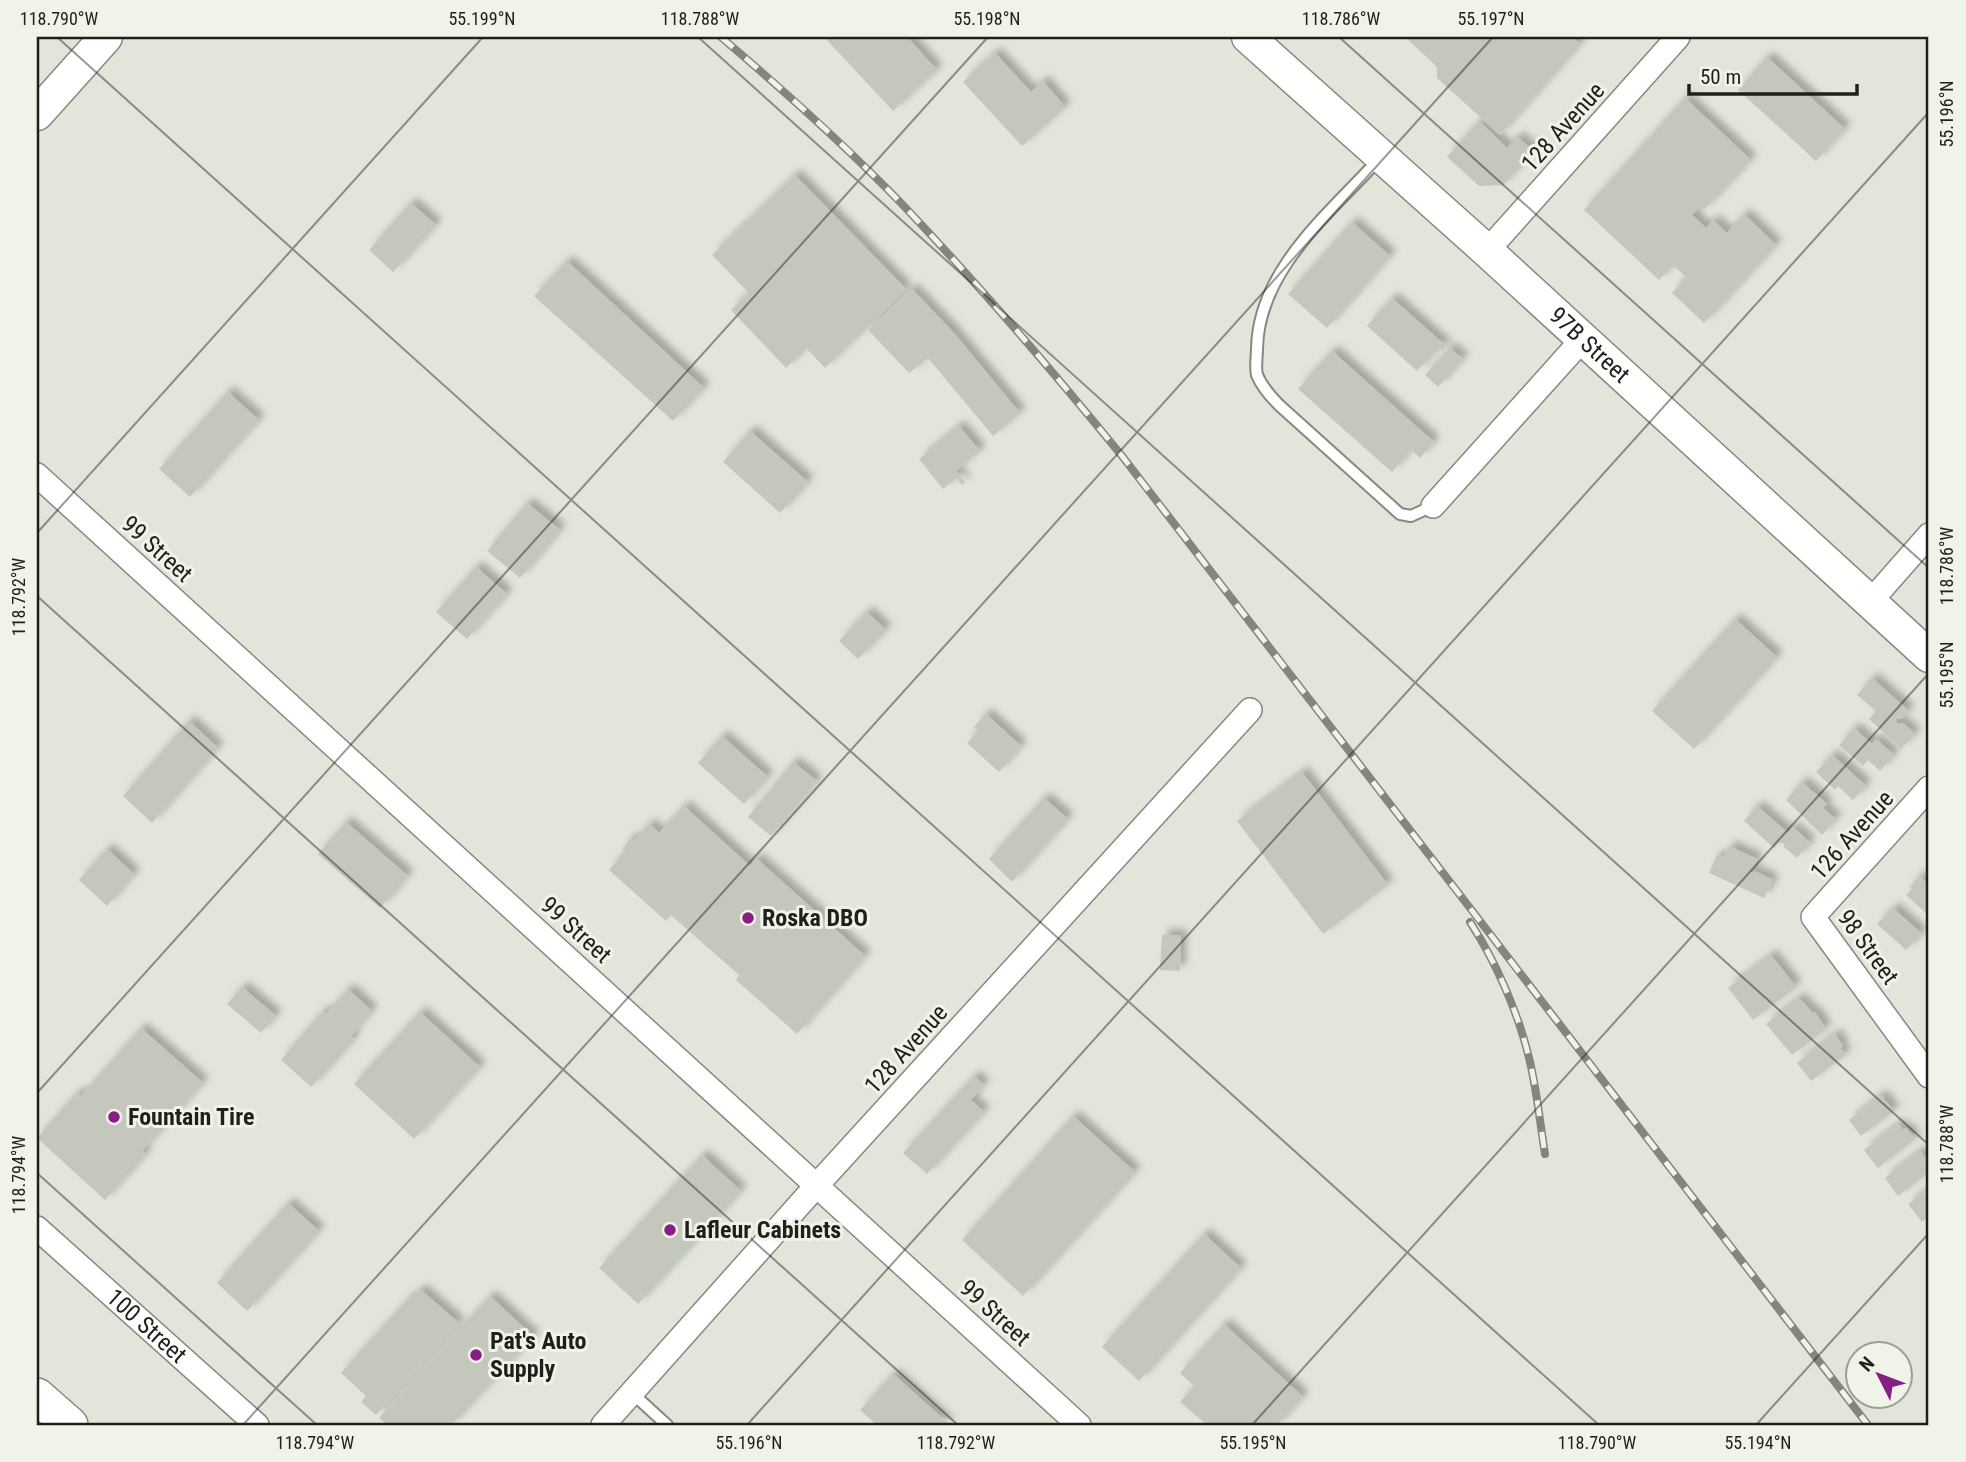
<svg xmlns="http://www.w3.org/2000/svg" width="1966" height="1462" font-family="'Roboto Condensed',sans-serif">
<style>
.building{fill:#c4c7bc;filter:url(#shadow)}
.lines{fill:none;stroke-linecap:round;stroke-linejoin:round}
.lane-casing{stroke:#85897e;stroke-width:14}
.street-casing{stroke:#85897e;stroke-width:26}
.secondary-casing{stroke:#85897e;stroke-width:35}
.primary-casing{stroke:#85897e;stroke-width:38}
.lane{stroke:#fff;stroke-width:10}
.street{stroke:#fff;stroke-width:23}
.secondary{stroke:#fff;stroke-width:32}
.primary{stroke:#fff;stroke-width:35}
.rail-casing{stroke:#83867e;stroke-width:8}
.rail{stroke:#f0f3e7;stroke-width:5;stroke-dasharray:16;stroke-linecap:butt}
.ticks{fill:none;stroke:#1e201b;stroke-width:2;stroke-opacity:0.45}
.poi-dot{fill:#891d83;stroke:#f0f3e7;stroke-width:2.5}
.labels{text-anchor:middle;stroke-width:6;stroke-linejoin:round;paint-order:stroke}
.street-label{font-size:24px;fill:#1e201b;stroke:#f0f3e7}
.poi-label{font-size:24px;font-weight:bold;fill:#1e201b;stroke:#f0f3e7;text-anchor:start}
.neatline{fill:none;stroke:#1e201b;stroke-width:2.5}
.ticks-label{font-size:18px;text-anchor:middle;fill:#1e201b}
</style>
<defs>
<filter id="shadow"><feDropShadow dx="6" dy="-6" stdDeviation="3.5" flood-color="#0004"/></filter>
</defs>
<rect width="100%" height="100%" fill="#e2e6da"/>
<g class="building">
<polygon points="824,37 907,37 937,70 893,111"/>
<polygon points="1405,37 1572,37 1580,44 1500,135 1437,78 1437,67"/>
<polygon points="995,53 1031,92 1043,81 1065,107 1022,146 963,82"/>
<polygon points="1767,57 1845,129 1816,161 1738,90"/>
<polygon points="1685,98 1751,160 1704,210 1700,206 1692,215 1706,228 1713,220 1727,233 1744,214 1776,245 1704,323 1672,293 1686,277 1673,265 1659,280 1584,210"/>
<polygon points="1479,121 1507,148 1517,137 1534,151 1503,185 1479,186 1447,157"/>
<polygon points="795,175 906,289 825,368 806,348 786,368 731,310 749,293 712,255"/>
<polygon points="411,203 436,225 393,272 369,250"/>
<polygon points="1352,222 1390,256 1327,328 1288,294"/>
<polygon points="567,261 704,388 673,421 534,296"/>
<polygon points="912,289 954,333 1020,413 993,436 928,358 909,373 868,330"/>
<polygon points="1392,298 1446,346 1442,351 1438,348 1417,371 1367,326"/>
<polygon points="1450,348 1463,359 1438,387 1425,375"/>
<polygon points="1332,351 1434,442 1420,458 1411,450 1392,472 1298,389"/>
<polygon points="228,392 259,420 190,497 159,469"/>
<polygon points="959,426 980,451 956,471 965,482 962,485 956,478 943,489 919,459"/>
<polygon points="750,431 808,482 780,513 723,462"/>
<polygon points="527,503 560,530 520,578 487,551"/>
<polygon points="476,567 507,594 467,639 436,612"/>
<polygon points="867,612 886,630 858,659 839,641"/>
<polygon points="1735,619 1777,657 1694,749 1652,711"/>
<polygon points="1872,678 1909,711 1901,719 1896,719 1897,723 1903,723 1915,734 1901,749 1869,719 1876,711 1857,695"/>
<polygon points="986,714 1021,746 999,772 967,743 978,731 974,727"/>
<polygon points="189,721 218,748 152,823 123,796"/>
<polygon points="1854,728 1872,744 1876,739 1894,755 1880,771 1868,760 1863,766 1839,745"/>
<polygon points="722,736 768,777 744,804 698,763"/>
<polygon points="1832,755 1866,786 1853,800 1838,786 1835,790 1816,772"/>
<polygon points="793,762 817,781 771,836 748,817"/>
<polygon points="1302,772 1388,885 1323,934 1237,821"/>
<polygon points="1802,782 1827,804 1823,808 1836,819 1822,835 1786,800"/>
<polygon points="1044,798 1068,819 1012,882 989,859"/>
<polygon points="684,806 750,866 756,858 865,956 797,1034 736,980 739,975 671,915 666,921 609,870 625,851 622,849 631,838 634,841 649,824 659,833"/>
<polygon points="1757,806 1788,833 1793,827 1810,843 1797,858 1784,847 1784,843 1779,843 1774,848 1744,821"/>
<polygon points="346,822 408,876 380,908 318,854"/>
<polygon points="1729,846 1757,859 1753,868 1750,869 1751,873 1755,871 1773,880 1764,898 1709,873 1717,855 1723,858"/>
<polygon points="107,849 134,874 107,906 79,880"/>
<polygon points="1919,876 1929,885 1929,916 1906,895 1912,889 1910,887"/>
<polygon points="1893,908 1922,934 1906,950 1877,924"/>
<polygon points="1162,935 1181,935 1180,971 1160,970"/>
<polygon points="1771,955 1796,987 1753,1020 1728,988"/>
<polygon points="242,987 276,1016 261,1033 227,1004"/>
<polygon points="348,989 372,1011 351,1036 354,1039 311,1087 281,1060 323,1011 326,1014"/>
<polygon points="1799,998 1813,1013 1815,1012 1826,1029 1792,1055 1766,1024"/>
<polygon points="420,1012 480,1067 414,1139 354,1084"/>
<polygon points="141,1028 203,1083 142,1151 146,1154 105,1200 37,1138 77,1093 81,1096"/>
<polygon points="1835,1034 1843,1046 1840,1048 1846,1054 1811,1081 1797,1063"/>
<polygon points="974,1076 984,1085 971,1100 984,1112 927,1174 903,1153"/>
<polygon points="1881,1095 1894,1111 1861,1136 1849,1120"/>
<polygon points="1073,1116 1135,1172 1023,1296 962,1240"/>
<polygon points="1898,1124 1903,1130 1906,1128 1915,1139 1878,1168 1864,1150"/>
<polygon points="1920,1151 1925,1157 1927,1156 1929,1158 1929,1172 1898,1196 1885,1178"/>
<polygon points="702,1155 741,1191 638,1304 599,1268"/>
<polygon points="1929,1188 1929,1216 1922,1222 1908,1204"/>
<polygon points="288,1203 319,1231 247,1311 217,1283"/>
<polygon points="1204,1234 1241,1268 1139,1381 1102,1347"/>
<polygon points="420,1289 459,1323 376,1415 361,1402 366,1396 341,1373 410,1297 412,1299"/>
<polygon points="490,1296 534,1337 451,1425 401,1425 398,1423 396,1425 387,1425 379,1418"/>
<polygon points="1224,1324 1303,1397 1277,1425 1207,1425 1180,1402 1194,1386 1180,1373"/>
<polygon points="893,1374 950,1425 877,1425 860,1410"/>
</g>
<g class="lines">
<g class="lane-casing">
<g id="lane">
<path d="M1380 158C1330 213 1259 269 1257 348 1257 357 1255 367 1257 375 1262 387 1270 396 1279 405L1400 514 1411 516 1433 506"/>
<polyline points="632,1393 667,1425"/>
</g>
</g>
<g class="street-casing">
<g id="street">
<polyline points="1487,251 1678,37"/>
<polyline points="37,475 1079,1425"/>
<polyline points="1433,506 1582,340"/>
<polyline points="1870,602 1929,535"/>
<polyline points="1929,788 1813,917 1929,1076"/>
<path id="s1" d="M37 1228 257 1425"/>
<polyline points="603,1425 817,1185 1250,710"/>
</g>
</g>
<g class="secondary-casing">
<g id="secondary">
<path id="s2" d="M1248 37 1487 251 1929 656"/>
<polyline points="37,114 106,37"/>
</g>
</g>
<g class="primary-casing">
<polyline id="primary" points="37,1396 70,1425"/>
</g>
<use href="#lane" class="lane"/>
<use href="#street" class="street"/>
<use href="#secondary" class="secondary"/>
<use href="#primary" class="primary"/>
<g class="rail-casing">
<g id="rail">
<path d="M721 37C783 90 844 144 901 203 978 284 1051 369 1122 456L1868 1425"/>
<path d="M1470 922C1496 962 1519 1014 1530 1062 1537 1092 1540 1123 1545 1154"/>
</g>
</g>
<use href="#rail" class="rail"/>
</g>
<path class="ticks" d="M57 37 1599 1425M698 37 1929 1145M1339 37 1929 568M37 533 483 37M37 596 958 1425M37 1093 988 37M37 1173 317 1425M243 1425 1493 37M747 1425 1929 112M1252 1425 1929 673M1756 1425 1929 1233"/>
<g class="poi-dot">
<circle cx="748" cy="918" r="7"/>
<circle cx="114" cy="1117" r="7"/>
<circle cx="670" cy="1230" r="7"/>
<circle cx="476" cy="1355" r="7"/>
</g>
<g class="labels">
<g class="street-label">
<text transform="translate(1563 127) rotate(-48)" y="8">128 Avenue</text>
<text dy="8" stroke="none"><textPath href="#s2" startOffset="460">97B Street</textPath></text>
<text transform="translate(157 549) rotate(42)" y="8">99 Street</text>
<text transform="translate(1852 835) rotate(-48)" y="8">126 Avenue</text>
<text transform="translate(576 930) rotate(42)" y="8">99 Street</text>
<text transform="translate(1868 947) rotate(54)" y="8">98 Street</text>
<text transform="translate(906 1049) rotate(-48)" y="8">128 Avenue</text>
<text transform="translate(995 1313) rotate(42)" y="8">99 Street</text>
<text dy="8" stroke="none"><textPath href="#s1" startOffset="147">100 Street</textPath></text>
</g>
<g class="poi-label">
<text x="762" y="926">Roska DBO</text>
<text x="128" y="1125">Fountain Tire</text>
<text x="684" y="1238">Lafleur Cabinets</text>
<text x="490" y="1349">Pat's Auto<tspan x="490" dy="28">Supply</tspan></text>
</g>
</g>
<rect width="1966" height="1462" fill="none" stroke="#f0f3e7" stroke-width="77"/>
<g transform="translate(1879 1375) rotate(312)"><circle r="33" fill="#f0f3e7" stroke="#9c9f95" stroke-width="2"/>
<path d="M0-5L12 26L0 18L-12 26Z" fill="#891d83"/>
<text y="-10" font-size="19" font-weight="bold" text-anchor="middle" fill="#1e201b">N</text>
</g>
<path d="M1689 84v10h168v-10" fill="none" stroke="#1e201b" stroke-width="3.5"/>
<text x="1700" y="84" font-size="21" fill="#1e201b" stroke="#f0f3e7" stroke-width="5" paint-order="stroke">50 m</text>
<rect x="38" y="38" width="1889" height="1386" class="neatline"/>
<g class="ticks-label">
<text x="59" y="25">118.790°W</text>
<text x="482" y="25">55.199°N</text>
<text x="700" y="25">118.788°W</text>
<text x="987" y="25">55.198°N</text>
<text x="1341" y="25">118.786°W</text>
<text x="1491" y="25">55.197°N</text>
<text transform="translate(1947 114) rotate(-90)" y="6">55.196°N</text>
<text transform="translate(1947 566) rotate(-90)" y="6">118.786°W</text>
<text transform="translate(19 597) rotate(-90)" y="6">118.792°W</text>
<text transform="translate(1947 675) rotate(-90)" y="6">55.195°N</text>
<text transform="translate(1947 1144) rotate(-90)" y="6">118.788°W</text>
<text transform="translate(19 1175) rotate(-90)" y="6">118.794°W</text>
<text x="315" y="1449">118.794°W</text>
<text x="749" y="1449">55.196°N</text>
<text x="956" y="1449">118.792°W</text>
<text x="1253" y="1449">55.195°N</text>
<text x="1597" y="1449">118.790°W</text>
<text x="1758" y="1449">55.194°N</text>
</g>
</svg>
